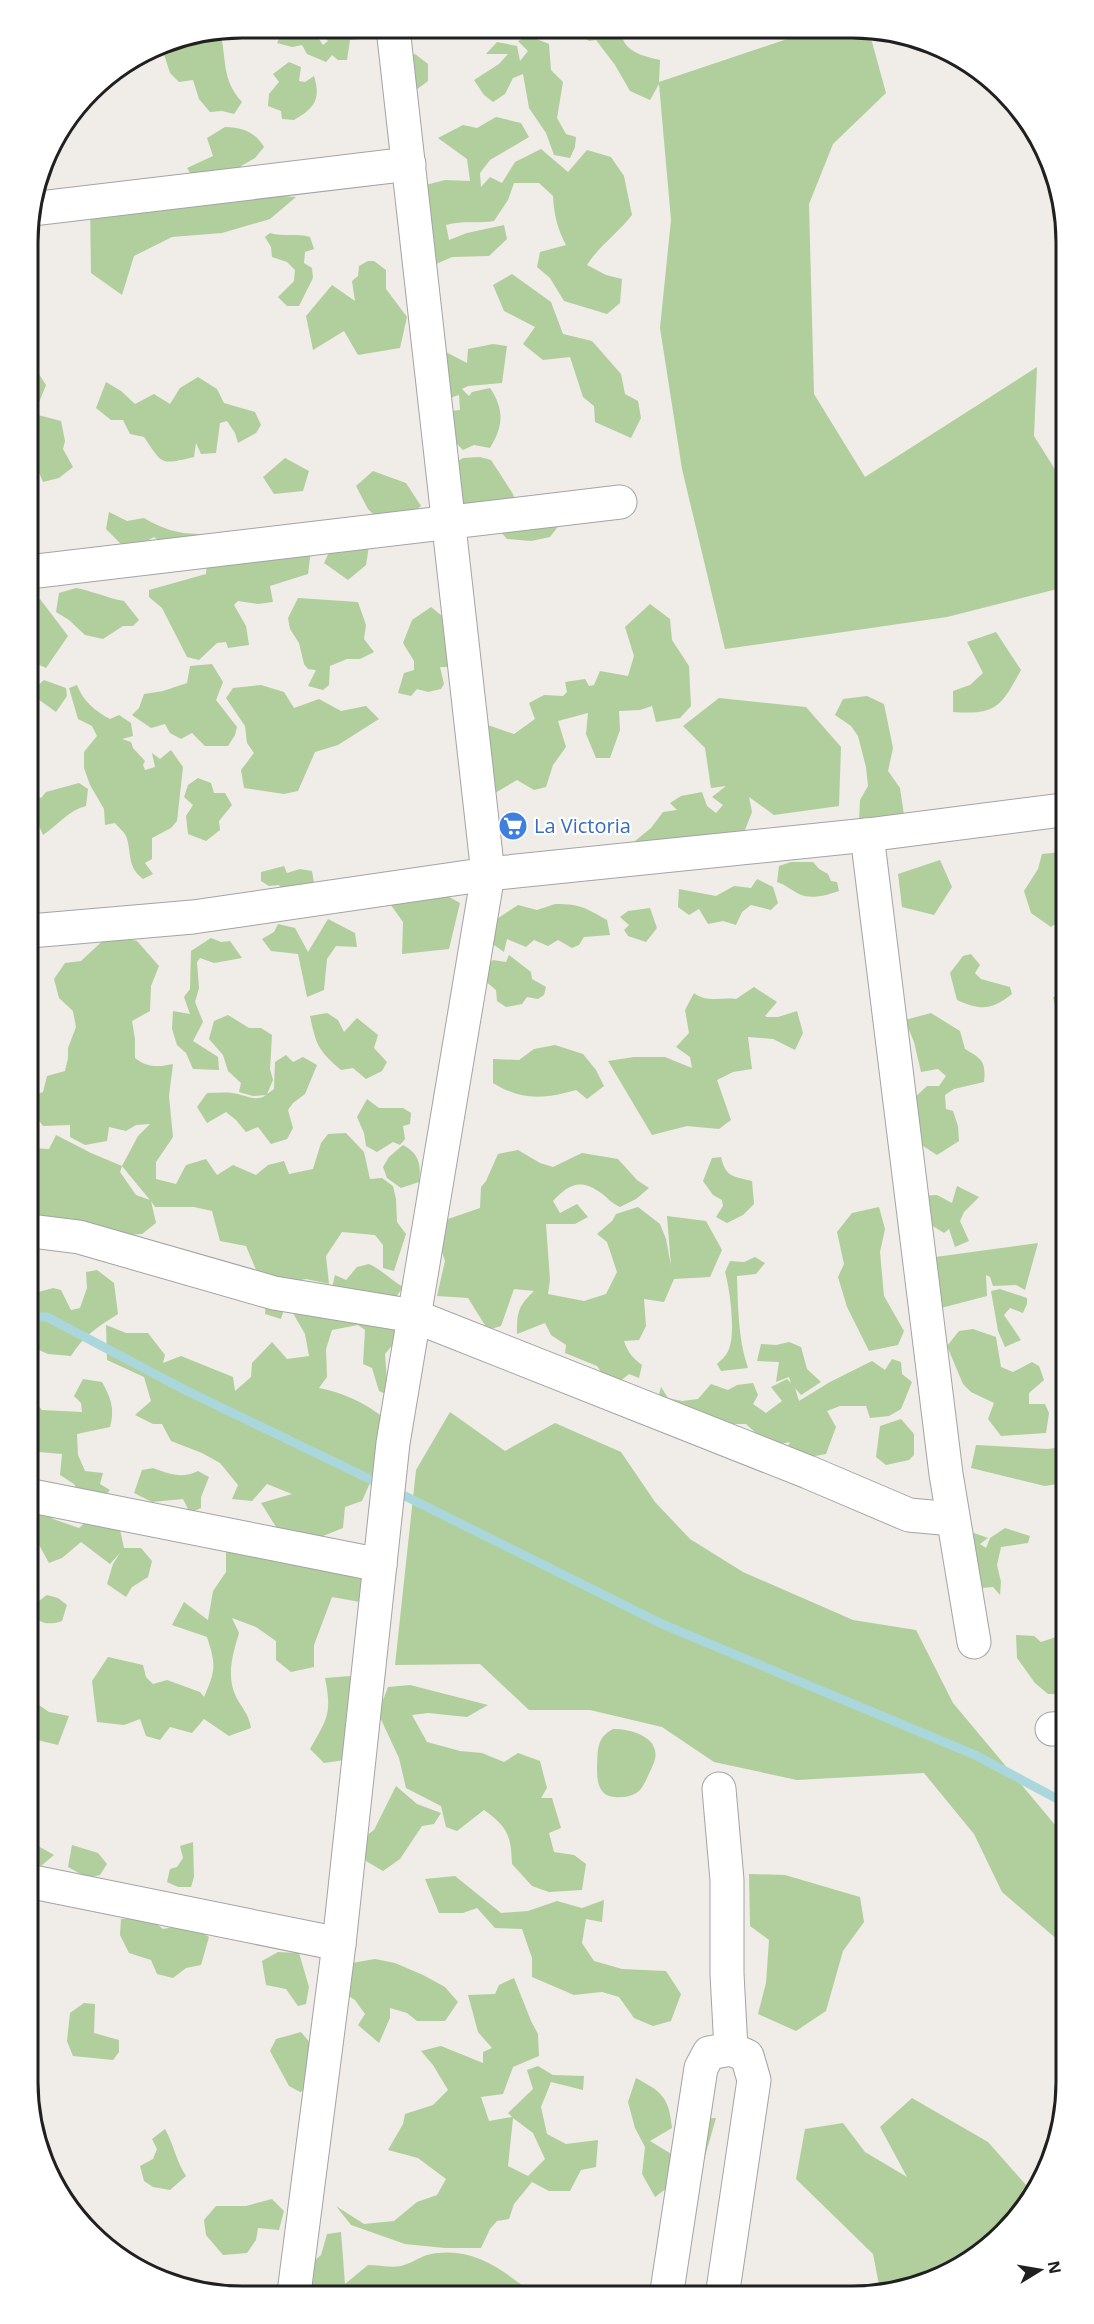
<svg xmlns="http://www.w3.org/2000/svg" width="1094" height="2324" font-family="'Open Sans',sans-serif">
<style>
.forest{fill:#b1ce9d;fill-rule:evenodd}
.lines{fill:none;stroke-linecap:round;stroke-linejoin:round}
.stream{stroke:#a9d7dc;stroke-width:9}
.minor-casing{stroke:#a4a4a4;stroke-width:35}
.minor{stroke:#fff;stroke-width:33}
.labels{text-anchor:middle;stroke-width:4.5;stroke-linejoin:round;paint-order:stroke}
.shop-label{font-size:20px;fill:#366cbe;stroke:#fff;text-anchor:start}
.rim{fill:none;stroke:#202020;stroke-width:3}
</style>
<rect width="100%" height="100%" fill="#f0ece7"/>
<g class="forest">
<polygon points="285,27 300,27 303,32 312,29 323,45 328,41 321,33 327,30 323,28 378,28 378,37 350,40 347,60 338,60 332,55 326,62 307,54 302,45 292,47 277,43"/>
<path d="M580 29H621C621 51 642 56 660 60L659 82 811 31H869L886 93 833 144 809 204 814 394 865 477 1037 367 1034 436 1061 479V588L947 617 725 649 682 469 660 328 671 220 659 84 650 100 630 91 615 65 596 40 589 41 579 33Z"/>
<path d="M220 31C227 59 221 79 242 102L234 114 222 111 210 112 199 99 193 80 179 82 170 73 161 45 162 43Z"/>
<polygon points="529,36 549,44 551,70 563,82 557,118 566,134 576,137 575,147 570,158 554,155 546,133 529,108 523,74 513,78 505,94 493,102 484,95 474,80 499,64 508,54 486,54 497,42 517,46 520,61 528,51 518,41"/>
<polygon points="415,54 428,64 428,81 416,90 398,60"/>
<path d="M289 62 301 67 299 81 305 82 314 76C321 99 315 108 294 120L282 119 281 111 268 106 269 94 279 82 273 74Z"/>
<path d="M496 117 521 123 529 137 490 160 480 173 481 187 490 177 502 183 515 162 541 149 568 172 587 150 611 157 624 176 632 215C618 233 599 246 587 265L606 275 622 279 620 303 607 314 564 301 550 278 537 267 540 252 566 245C557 228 554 214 553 196L539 183H514L508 200 494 221C476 224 464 220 446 225L449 240 467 233 504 225 507 239 489 256 452 257 427 268 410 189 445 180 470 181 467 159 438 138 463 125 477 128Z"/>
<path d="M225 127C243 128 254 131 264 147L255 158 241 166 237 193 296 197 270 219 222 233 172 237 134 256 122 295 91 273 90 202 194 179 187 168 213 156 207 138Z"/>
<path d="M270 233C284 237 297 233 310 237L314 249 305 252 304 263 312 268 313 278 299 306H287L278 297 294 281 295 270 287 262 272 257 271 247 265 237Z"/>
<polygon points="368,261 374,261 386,270 386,289 407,317 400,348 358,355 344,331 313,350 306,316 332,285 355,301 352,281 358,276 359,266"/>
<polygon points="512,274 551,302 563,334 592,341 621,374 625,394 638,401 641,418 631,438 595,422 594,406 583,397 570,357 543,360 523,344 535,327 504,311 493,285"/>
<path d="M493 344 507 346 502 383 468 386 462 389 469 396 472 392 490 388C505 410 503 427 490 448L474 445 463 450 453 440 451 411 460 410 459 395 447 399 444 351 467 363 468 349Z"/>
<polygon points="28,364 33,365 46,385 38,405 28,410"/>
<path d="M198 377 217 389 224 403 255 412 261 425 256 433 238 443 235 433 227 421 220 423 216 453 201 454 196 443 194 457C160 465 163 465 144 437L130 434 123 420H111L96 408 106 382 121 391 135 404 154 394 170 404 180 388Z"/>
<polygon points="38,415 61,421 65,441 63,449 73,467 59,478 43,482 35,463 28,459 28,419"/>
<polygon points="480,457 491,460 513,494 515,501 566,516 550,537 531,541 507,539 482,511 452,511 444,469 463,458"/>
<polygon points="285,458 309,471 303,491 274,494 263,477"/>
<polygon points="373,471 406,483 421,506 405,520 377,518 368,509 356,486"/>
<path d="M109 512 127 521 144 518C165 530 178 534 203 534L215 543 165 545 154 537 145 542 121 544 106 529Z"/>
<polygon points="337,535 369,546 366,565 348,580 324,563"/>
<polygon points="311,550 308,574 270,586 273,602 258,604 238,601 234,605 246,626 249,645 228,648 226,642 217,643 199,660 187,657 162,608 149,597 149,590 206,574 207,559"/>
<path d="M76 588C93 591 107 598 124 601L139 620 133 626H123L103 639 85 635 69 620 56 612 59 593Z"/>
<polygon points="298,598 358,602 366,625 364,639 374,652 360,659 347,659 330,666 329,685 323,690 308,686 316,670 308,669 304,664 299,643 290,629 288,618"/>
<polygon points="40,599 68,636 46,668 29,660 29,605"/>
<polygon points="650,604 670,619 672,640 689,666 691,706 680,718 656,722 652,706 640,710 619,711 620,730 610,758 596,758 586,734 588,713 558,721 566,747 553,765 546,787 534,790 517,780 495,793 479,722 514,734 535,719 529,703 544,695 563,696 567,692 565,682 585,679 589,686 594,685 600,671 628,676 634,656 625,627"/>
<polygon points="431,607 452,624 453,667 440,667 444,684 441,689 428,692 417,689 411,696 398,693 404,673 414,670 414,661 403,643 412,620"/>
<path d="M996 632 1021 670C1001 706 997 715 953 712V691L970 685 983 673 967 642Z"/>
<polygon points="212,664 223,682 216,700 237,727 235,735 228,746 205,746 192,733 181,739 170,733 165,724 151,728 132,715 139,708 144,694 163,691 187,683 190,666"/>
<polygon points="29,668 34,670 37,686 44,680 66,688 67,696 56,712 38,699 29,697"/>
<path d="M77 685C83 701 95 711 110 719L119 715 131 723 133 736 122 739 131 742 133 748 145 761 143 765 145 770 155 767 152 753 160 759 171 750 183 767 177 821 171 828 152 838V859L145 863 153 874 143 879C127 866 132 856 127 839 126 833 119 828 115 823L105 825 104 809 90 785 84 768V752L97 736 92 726 78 719 69 688Z"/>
<polygon points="261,685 284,692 294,708 319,699 341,711 366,706 379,719 338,745 315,752 298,791 284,794 244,788 241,770 254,753 247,743 245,726 226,698 233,688"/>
<polygon points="867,696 884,704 893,748 888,771 900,788 905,822 859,821 860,800 868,786 866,767 858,736 851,726 835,715 843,699"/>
<polygon points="719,698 806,707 841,747 839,806 774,815 749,797 752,812 743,835 647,851 635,841 651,828 663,812 677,810 670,803 681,796 702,792 707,806 716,813 723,805 712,797 726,786 711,788 705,748 683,726"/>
<polygon points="198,778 211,783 214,793 225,793 232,805 219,821 220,830 206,841 188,834 186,816 193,805 184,797 188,785"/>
<path d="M79 783 88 789 86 806C69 810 58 825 43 835L30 805V792L41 798 46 792Z"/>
<polygon points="1062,852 1062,915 1060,920 1051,927 1031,913 1024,891 1038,869 1042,854"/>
<polygon points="940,860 952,887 934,915 902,907 898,874"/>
<path d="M791 862H813L819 869 828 874 831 881 837 882 839 891C827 895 811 900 799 894 791 890 786 885 777 882L779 866Z"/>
<polygon points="284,866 287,873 300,869 312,871 314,883 285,893 279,885 269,886 261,881 261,872"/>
<polygon points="757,879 773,887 778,903 771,910 751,905 742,912 736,925 723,921 708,924 699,909 689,915 678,907 679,889 716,896 734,886 751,888"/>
<polygon points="424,883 460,903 449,949 402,954 403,922 388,901"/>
<path d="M555 904C582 904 585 908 607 920L610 935 584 937 579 945 572 948 558 940 548 946 534 940 526 947 507 939 504 952 491 943 492 922 518 905 537 910Z"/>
<polygon points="650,908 657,928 646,942 628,936 624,930 629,925 620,917 628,911"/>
<polygon points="328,919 355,933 357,947 336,946 327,959 324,990 307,997 298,954 271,951 262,939 274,932 278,924 295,928 308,952"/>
<path d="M110 934 137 941 159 966 151 986 150 1011 132 1021 135 1039V1058C147 1068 159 1067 173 1064L169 1096 173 1137 156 1162V1179L176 1184 186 1165 206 1159 217 1175 233 1165 256 1175 268 1165 284 1161 289 1174 313 1169 321 1143 328 1134 346 1133 364 1152 370 1179 382 1178 393 1186 396 1199 397 1222 406 1234 394 1271 383 1268V1245L375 1235 342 1232 326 1256 329 1284 306 1279 284 1283 285 1306 281 1319 265 1314 267 1276 257 1272 246 1246 220 1241 212 1211 194 1207H155L151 1201 156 1223 142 1234 111 1236 31 1222V1148L49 1149 56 1135 91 1153 122 1166 138 1136 150 1124 136 1125 126 1131 109 1127 107 1141 85 1145 70 1137V1125L43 1126 31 1110V1096L43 1092 47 1076 65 1071 68 1058V1048L76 1027 73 1011 59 998 54 979 65 963 81 961ZM122 1166 150 1200 136 1195 120 1172Z"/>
<polygon points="211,938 221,942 230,941 242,958 214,963 200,958 197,962 199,988 195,1002 203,1022 193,1041 218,1057 219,1070 193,1069 186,1053 177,1045 172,1029 173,1011 190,1014 184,997 190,989 191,951"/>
<path d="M971 954 980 965 975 973 981 979 1010 987 1012 994C991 1010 982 1011 957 1000L950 973 963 956Z"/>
<polygon points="509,955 531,972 532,979 546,987 544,995 538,999 527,997 522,1004 506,1007 497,1001 496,990 484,980 483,968 493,960 506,962"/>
<path d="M754 987 777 1002 765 1016 767 1017H778L797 1011 803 1033 795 1050 773 1039 748 1037 752 1069 733 1072 717 1080 731 1120 719 1129 687 1126 652 1135 608 1061 634 1057H665L692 1068 690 1057 676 1047 689 1033 685 1010 694 993C707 1003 720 997 736 999Z"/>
<polygon points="1063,996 1063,1016 1057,1013 1053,997"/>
<path d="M327 1013 338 1020 344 1032 357 1018 378 1035 374 1048 387 1062 382 1071 366 1079 353 1068 341 1070C318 1050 316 1045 310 1016Z"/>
<path d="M931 1013 960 1031 965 1049C982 1059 986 1061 984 1082L954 1089 945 1095 946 1109 953 1111 958 1126 959 1141 937 1155 923 1146 910 1102 927 1086H939L946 1076 938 1069 921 1072 914 1042 905 1020Z"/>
<path d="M228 1015 249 1028H261L272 1035 270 1069 273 1080 267 1094 274 1089 275 1062 286 1055 293 1062 303 1057 317 1065 305 1094 293 1103 288 1110 293 1128 287 1139 271 1144 258 1127 246 1132 236 1120 226 1112 207 1123 197 1107 207 1093C215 1093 224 1092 232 1093 244 1094 256 1103 266 1095L253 1096 239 1092 241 1083 228 1071 223 1055 209 1039 214 1021Z"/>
<path d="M555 1045 583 1054 596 1070 604 1086 587 1099 576 1090C544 1099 522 1101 493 1083V1059L519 1060 534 1049Z"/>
<polygon points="367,1099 379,1108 403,1108 411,1113 410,1124 403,1126 405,1139 400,1145 393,1142 377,1152 366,1146 364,1133 357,1117"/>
<path d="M403 1145C420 1154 421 1166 419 1182L401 1188 387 1178 383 1167 389 1157Z"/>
<path d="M518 1150 540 1163 553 1167 582 1153 618 1159 637 1180 649 1188 636 1199 620 1207C610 1203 607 1196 598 1191 579 1178 567 1186 553 1201L560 1213 577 1204 588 1217 575 1224H546L550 1280 548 1294 584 1301 606 1294 617 1272 607 1242 597 1234 612 1221 616 1214 638 1207 660 1224 666 1239 671 1266 667 1216 706 1221 722 1250 710 1277 674 1279 664 1302 644 1299 646 1326 639 1340 624 1341C628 1353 633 1358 642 1365L639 1378 629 1374 613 1387H602L601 1372 597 1366 565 1353 566 1345 551 1335 545 1323 517 1334C517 1312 518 1306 534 1291L514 1289 501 1326 488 1330 468 1298 437 1296 445 1261 439 1243 448 1219 480 1208 481 1187 486 1181 498 1154Z"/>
<path d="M721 1157C726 1178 733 1176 752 1181L754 1204 743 1215 727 1223 716 1217 723 1206 722 1200 713 1195 703 1181 712 1158Z"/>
<polygon points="957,1186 979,1197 964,1212 960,1221 969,1241 955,1247 949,1229 944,1233 923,1220 920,1196 937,1195 952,1203"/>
<polygon points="879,1207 885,1229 880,1252 884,1296 904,1331 898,1345 869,1351 847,1307 838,1277 844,1264 837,1232 852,1213"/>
<polygon points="1038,1243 1025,1290 1016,1285 993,1286 990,1277 986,1275 987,1296 941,1308 928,1258"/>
<path d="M755 1257 765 1263 756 1274 737 1276C738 1307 738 1339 748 1368L721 1371 717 1364C720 1361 725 1357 727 1353 737 1338 730 1290 725 1272L730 1261 744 1262Z"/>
<path d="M369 1264C382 1270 391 1280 403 1287L396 1297 395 1342 385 1354 388 1395 379 1391 372 1368 363 1364 365 1330 358 1325 332 1330 326 1349 327 1377 319 1388C344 1393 363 1402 383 1417L374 1474 362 1501 345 1507 343 1528 318 1538 278 1530 261 1503 292 1494 267 1484 252 1501 232 1499 238 1485 220 1463 202 1453 171 1441 162 1424H153L135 1415 151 1401 144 1377 107 1360 106 1325 126 1333H148L165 1355 163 1363 181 1356 233 1377 235 1391 251 1377 252 1363 272 1342 287 1359 309 1356 305 1334 290 1308 331 1292 335 1275 346 1280 357 1267Z"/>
<path d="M97 1270 114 1283 118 1314C99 1326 83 1336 71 1356L48 1354 32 1347 31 1294 53 1288 61 1290 71 1310 80 1308 87 1288 86 1272Z"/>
<polygon points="1000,1289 1027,1298 1027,1304 1023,1313 1010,1308 1004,1315 1021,1340 1005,1347 998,1331 991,1291"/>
<polygon points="973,1329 996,1337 1001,1367 1013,1372 1032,1362 1039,1366 1044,1380 1029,1393 1029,1404 1045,1404 1049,1413 1046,1433 1001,1436 988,1419 994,1403 971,1392 963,1384 947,1346 959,1331"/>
<polygon points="789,1342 801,1347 807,1369 821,1382 801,1395 795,1388 799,1401 830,1382 872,1361 885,1370 892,1359 901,1362 902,1374 912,1382 901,1409 889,1416 870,1418 866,1406 840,1406 827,1411 836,1427 826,1454 815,1456 785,1452 790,1442 770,1446 746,1424 710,1424 657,1402 661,1387 668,1398 682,1401 698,1399 711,1384 728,1390 737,1385 753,1383 758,1395 753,1404 766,1413 782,1401 771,1387 787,1379 791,1383 789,1377 776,1382 779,1362 757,1361 761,1344 776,1345"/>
<path d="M83 1379 102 1382C111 1398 115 1409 110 1427L77 1434 78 1455 85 1471 103 1473 100 1484 110 1490 103 1498 81 1496 74 1484 60 1475 62 1454 39 1452 32 1441V1399L42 1410 82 1412 81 1403 74 1396Z"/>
<polygon points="450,1412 505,1451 555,1423 621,1452 655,1502 690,1539 743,1572 853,1620 916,1630 953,1703 1066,1838 1066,1947 1002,1892 974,1834 924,1773 797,1780 714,1762 662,1727 590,1710 529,1710 480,1664 395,1665 416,1470"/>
<polygon points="901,1419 914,1434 914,1455 909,1460 886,1465 876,1457 880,1426"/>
<polygon points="976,1445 1047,1449 1064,1447 1064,1483 1045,1486 971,1468"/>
<path d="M153 1468C170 1474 181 1479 198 1471L209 1477 201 1497V1508L190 1513 183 1499 152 1502 134 1493 142 1470Z"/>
<polygon points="34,1496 53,1519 79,1528 89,1519 119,1525 124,1548 141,1548 152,1561 148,1577 132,1587 126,1597 107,1584 113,1564 120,1553 110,1564 81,1542 62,1558 49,1563 38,1543 32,1543 32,1497"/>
<polygon points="1005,1528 1030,1536 1028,1543 1001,1547 997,1565 1001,1582 1000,1595 993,1587 970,1589 962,1569 978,1567 970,1558 966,1542 974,1533 988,1538 980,1544 986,1548 990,1538"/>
<path d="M226 1534 371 1569 360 1602 332 1597 314 1645V1667L291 1672 276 1660V1641L256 1627 232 1618 239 1633C232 1657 225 1679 239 1702 245 1712 249 1716 251 1728L229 1736 204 1719 192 1733 170 1727 160 1740 146 1736 140 1719 124 1725 97 1722 92 1681 108 1657 143 1665 146 1677 153 1684 167 1680 200 1692 204 1697C216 1670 216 1665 207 1637L172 1625 184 1602 208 1620 213 1591 226 1572Z"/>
<path d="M47 1595 58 1598 67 1605 62 1621C49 1626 33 1624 32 1606Z"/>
<polygon points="1016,1635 1034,1636 1041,1642 1056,1637 1065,1639 1065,1694 1048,1694 1035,1683 1017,1658"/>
<path d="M350 1676 356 1690 345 1760 324 1763 310 1749C328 1718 332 1713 325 1678Z"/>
<path d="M410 1685 488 1705 467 1717 428 1713 412 1715 427 1742 460 1751 482 1753 504 1762 518 1753 540 1761 547 1788 541 1798H552L561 1828 549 1833 554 1852 574 1855 586 1864 582 1890 549 1892 532 1886 512 1864C511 1836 508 1827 484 1810L457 1831 446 1827 441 1806 406 1788 399 1758 378 1713 388 1687Z"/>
<polygon points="33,1701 49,1712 69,1716 58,1745 33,1739"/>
<path d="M613 1729C635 1729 666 1740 652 1767 648 1775 645 1785 639 1791 634 1795 627 1797 621 1797 600 1799 597 1785 597 1768 598 1750 596 1738 613 1729Z"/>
<polygon points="396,1786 417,1804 441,1813 434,1824 422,1826 400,1859 383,1871 366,1861 363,1838 374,1830"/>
<polygon points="193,1842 194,1877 191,1887 178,1887 167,1882 170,1869 177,1867 183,1858 180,1846"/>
<polygon points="33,1843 54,1855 41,1866 33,1858"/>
<polygon points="72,1845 98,1853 107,1864 100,1875 88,1878 68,1867"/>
<polygon points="749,1874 785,1875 860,1897 864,1922 843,1951 826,2011 796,2031 758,2014 766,1983 769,1940 750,1926"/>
<polygon points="455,1876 501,1913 528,1911 557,1901 582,1908 604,1900 602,1922 586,1919 582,1943 594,1961 622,1969 666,1971 681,1994 671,2021 653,2026 634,2018 619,1997 602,1992 574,1995 532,1977 532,1958 522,1929 495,1928 477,1908 463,1913 439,1913 425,1879"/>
<polygon points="149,1918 163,1929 189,1924 209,1937 201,1965 186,1968 173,1978 157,1974 151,1960 129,1953 120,1935 121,1919"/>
<polygon points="278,1952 299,1953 309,1987 306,2004 298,2006 286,1989 266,1985 262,1961"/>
<polygon points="375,1959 395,1963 423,1975 445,1987 458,2002 445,2021 417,2021 407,2013 390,2008 390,2018 379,2043 358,2025 365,2014 355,2000 341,1991 346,1964"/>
<path d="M514 1978 531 2021 538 2034 539 2056 513 2067 503 2094 481 2097 489 2121 512 2117 508 2113 533 2089 527 2070 538 2066 553 2075 584 2076 583 2090 551 2082 541 2107 547 2134 566 2144 598 2140 596 2167 581 2170 570 2191H549L532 2182 514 2204 509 2219 497 2221 490 2229 481 2248H445L405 2244 351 2225 336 2206 364 2224 394 2221 417 2202 437 2195 446 2179 418 2158 388 2150 403 2124 405 2114 433 2105 448 2090 433 2065 421 2051 441 2046 483 2063V2052L492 2048 478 2032 468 1995 495 1994 499 1985ZM513 2118 533 2133 545 2159 528 2176 508 2166Z"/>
<polygon points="84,2003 95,2004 94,2033 119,2040 119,2052 113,2060 73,2056 67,2041 70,2013"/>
<polygon points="301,2032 311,2044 307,2089 300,2092 289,2086 270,2051 276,2039"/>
<path d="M636 2078C662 2092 669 2097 672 2128L650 2141 678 2158 693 2119 716 2118 699 2177 687 2173 655 2197 642 2174 645 2147 635 2128 628 2102Z"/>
<polygon points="912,2098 988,2142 1034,2194 1023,2213 971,2261 908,2290 880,2290 873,2254 796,2179 805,2129 843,2123 865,2152 907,2177 880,2127"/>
<path d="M165 2129C174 2145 176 2161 186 2176L170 2190 153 2187 144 2181 140 2166 153 2159 157 2149 152 2139Z"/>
<polygon points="272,2199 284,2211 279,2230 258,2228 256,2240 247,2253 223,2255 206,2235 204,2220 216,2206 246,2206"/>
<path d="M341 2232 345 2284 368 2265C378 2265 391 2268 401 2266 410 2264 418 2258 427 2255 470 2245 498 2267 530 2291L387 2292 385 2288 382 2292H310L308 2266 321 2255 327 2234Z"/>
</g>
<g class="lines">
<g class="stream">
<polyline points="31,1317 47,1317 183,1389 382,1485"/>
<polyline points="395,1491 662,1624 975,1755 1065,1803"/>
</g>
<g class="minor-casing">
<g id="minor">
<polyline points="32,209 409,164"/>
<polyline points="29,572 620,502"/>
<polyline points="867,835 946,1474 974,1642"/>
<polyline points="30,931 193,917 488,874 867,835 1062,810"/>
<polyline points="31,1231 79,1237 274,1293 414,1316 808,1472 909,1515 953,1519"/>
<polyline points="32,1496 380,1565"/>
<polyline points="1052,1729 1065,1728"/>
<polyline points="719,1789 727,1880 727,1974 731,2049"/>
<polyline points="33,1882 339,1944"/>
<polyline points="667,2291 701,2068 709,2053 731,2049 747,2056 754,2080 723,2290"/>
<polyline points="294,2293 339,1944 393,1443 488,874 393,28"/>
</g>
</g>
<use href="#minor" class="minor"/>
</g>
<defs>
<g id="supermarket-disc" transform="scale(1.5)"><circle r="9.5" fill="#3f7fe0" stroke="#fff"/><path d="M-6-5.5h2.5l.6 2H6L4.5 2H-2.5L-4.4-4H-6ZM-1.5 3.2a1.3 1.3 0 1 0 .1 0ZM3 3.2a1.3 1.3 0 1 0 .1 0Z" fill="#fff"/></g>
</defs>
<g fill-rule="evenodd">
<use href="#supermarket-disc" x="513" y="826"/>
</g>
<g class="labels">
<g class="shop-label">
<text x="534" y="833">La Victoria</text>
</g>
</g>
<path d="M0 0H1094V2324H0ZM242 38H852A204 204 0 0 1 1056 242V2082A204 204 0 0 1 852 2286H242A204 204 0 0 1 38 2082V242A204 204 0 0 1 242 38Z" fill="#fff" fill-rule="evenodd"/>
<path class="rim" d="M242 38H852A204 204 0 0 1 1056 242V2082A204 204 0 0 1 852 2286H242A204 204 0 0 1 38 2082V242A204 204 0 0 1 242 38Z"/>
<g transform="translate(1040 2270) rotate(79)" stroke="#ffffff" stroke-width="4.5" paint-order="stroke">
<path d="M0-4.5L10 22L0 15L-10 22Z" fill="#202020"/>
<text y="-9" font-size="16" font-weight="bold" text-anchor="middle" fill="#202020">N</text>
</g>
</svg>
